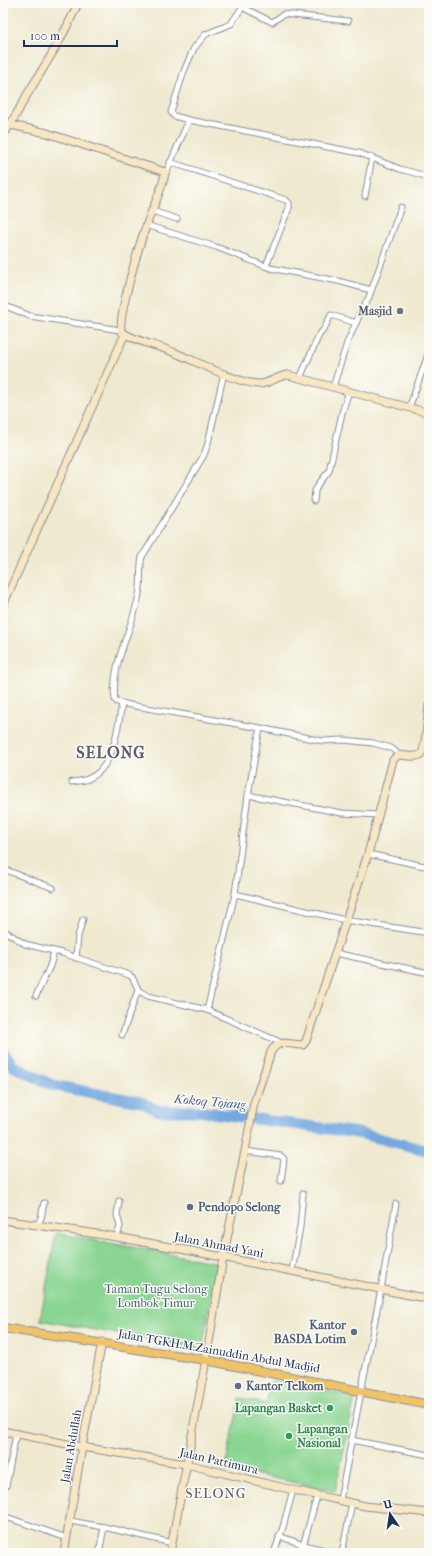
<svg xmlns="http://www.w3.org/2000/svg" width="432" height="1556" font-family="'IM FELL French Canon',serif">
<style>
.green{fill:#8ad592;stroke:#528278}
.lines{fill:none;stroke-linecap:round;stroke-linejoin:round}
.river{stroke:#75a8e1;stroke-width:11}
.street-casing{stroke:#858c96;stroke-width:7}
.secondary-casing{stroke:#858c96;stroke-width:9}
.primary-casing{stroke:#858c96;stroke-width:10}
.street{stroke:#fff;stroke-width:5}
.secondary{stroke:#f9e7c3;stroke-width:7}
.primary{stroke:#f0c369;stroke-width:8}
.worship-dot{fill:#6b7280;stroke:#fdfcf7;stroke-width:1.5}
.service-dot{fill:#5c6f8a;stroke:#fdfcf7;stroke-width:1.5}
.leisure-dot{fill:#2e9e5b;stroke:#fdfcf7;stroke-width:1.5}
.labels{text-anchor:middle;stroke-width:3;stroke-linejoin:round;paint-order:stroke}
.worship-label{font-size:12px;font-weight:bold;fill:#5b616d;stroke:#fdfcf7;text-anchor:end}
.service-label{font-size:12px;font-weight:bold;fill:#4e5e75;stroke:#fdfcf7;text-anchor:start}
.street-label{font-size:12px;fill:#1b2f5e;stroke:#fdfcf7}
.park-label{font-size:12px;fill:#3c616e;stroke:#fdfcf7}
.leisure-label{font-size:12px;font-weight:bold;fill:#27864d;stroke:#fdfcf7;text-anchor:end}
.water-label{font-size:13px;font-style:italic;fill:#3a598c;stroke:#fdfcf7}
.quarter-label{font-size:14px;letter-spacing:1px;fill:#5e5d6d;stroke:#fdfcf7}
.district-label{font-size:16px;font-weight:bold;letter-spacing:1px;fill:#5e5d6d;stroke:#fdfcf7}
</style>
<rect width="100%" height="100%" fill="#fdfcf7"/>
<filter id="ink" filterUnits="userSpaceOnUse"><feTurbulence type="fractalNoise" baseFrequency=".025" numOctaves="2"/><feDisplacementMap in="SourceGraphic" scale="8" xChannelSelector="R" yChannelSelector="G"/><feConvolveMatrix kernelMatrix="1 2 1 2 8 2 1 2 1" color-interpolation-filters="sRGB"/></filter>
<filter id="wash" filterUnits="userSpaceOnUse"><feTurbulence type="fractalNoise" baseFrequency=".012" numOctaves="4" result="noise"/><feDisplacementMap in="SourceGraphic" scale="16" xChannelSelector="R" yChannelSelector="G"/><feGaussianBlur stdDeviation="0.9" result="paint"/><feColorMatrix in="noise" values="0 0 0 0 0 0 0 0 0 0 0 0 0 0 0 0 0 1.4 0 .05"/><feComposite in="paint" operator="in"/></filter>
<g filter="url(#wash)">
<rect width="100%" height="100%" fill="#efe9cf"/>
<g class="green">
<polygon points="56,1233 218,1263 202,1349 40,1320"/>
<polygon points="271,1380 355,1397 335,1491 225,1468 240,1398 266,1404"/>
</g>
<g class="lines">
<polyline class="river" points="3,1050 13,1066 52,1085 141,1102 159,1111 198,1111 358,1133 429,1151"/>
</g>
</g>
<g filter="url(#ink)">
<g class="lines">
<g class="street-casing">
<g id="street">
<polyline points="242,7 272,22 284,14 348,21"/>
<polyline points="189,120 174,116 171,112 184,71 194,48 206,34 231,24 245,3"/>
<polyline points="170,162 286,200 289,203 289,208 266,266"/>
<polyline points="166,173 189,120 359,153 400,169 429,177"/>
<polyline points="365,196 372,157"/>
<polyline points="152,211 177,219"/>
<polyline points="146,225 216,247 270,268 338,281 371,290"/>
<polyline points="3,305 30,316 120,330"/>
<path d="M224 373 208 443 204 455 142 557C139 569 142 582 139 594 133 629 110 664 115 700L117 702 130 705 260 728 313 739 323 741 344 740 373 743 391 748 395 751 398 755"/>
<polyline points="300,378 319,335 324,329 331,315 356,323"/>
<polyline points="333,387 347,343 359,316 369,297 401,207"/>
<polyline points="409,408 429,352"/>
<polyline points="314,501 315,491 318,485 329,471 342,413 349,391"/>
<path d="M72 782C78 781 84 781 90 778 114 767 118 727 122 703"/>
<polyline points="248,795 342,813 378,815"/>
<polyline points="368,854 429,867"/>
<polyline points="3,869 53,888"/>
<polyline points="235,894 345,920 429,933"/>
<polyline points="3,930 25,944 62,953 129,975 132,977 139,991 148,996 207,1010 282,1043"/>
<polyline points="335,953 429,973"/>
<polyline points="76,958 78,936 83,919"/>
<polyline points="36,996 50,966 54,952"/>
<polyline points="207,1010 235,894 248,795 260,728"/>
<polyline points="122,1035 138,990"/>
<polyline points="245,1151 281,1156 284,1159 281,1181"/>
<polyline points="37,1225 41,1218 44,1203"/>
<polyline points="117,1237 120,1226 117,1215 119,1201"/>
<polyline points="292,1271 300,1227 303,1194"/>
<polyline points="351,1440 429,1455"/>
<polyline points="6,1486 16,1434"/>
<polyline points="340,1500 381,1289 396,1204"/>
<polyline points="3,1516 67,1538"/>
<polyline points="70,1521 104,1527 172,1543"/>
<polyline points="279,1536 304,1545 336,1553"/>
<polyline points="99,1553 104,1527"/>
<polyline points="274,1553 283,1527 293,1490"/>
<polyline points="301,1553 317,1496"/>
<polyline points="342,1553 352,1503"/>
</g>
</g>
<g class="secondary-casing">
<g id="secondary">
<path d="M11 125 47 133 165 172C165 183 151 211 147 224 141 239 116 321 122 332 136 342 157 345 173 352 196 361 236 383 259 384 270 384 278 375 288 375L429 413"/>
<path d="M3 135C13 123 19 108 27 95 45 65 64 36 78 3"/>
<polyline points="3,605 125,334"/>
<polyline points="3,1220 117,1237 207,1254 429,1299"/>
<polyline points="3,1431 82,1447 186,1464 293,1490 365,1506 429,1513"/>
<polyline points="64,1553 82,1447 102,1342"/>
<path d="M170 1553 206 1360 223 1258 245 1151 254 1103 271 1052C279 1038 289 1045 303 1045L306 1041 368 854 393 760 398 755C404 755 414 758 420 755 426 751 428 713 429 705"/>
</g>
</g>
<g class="primary-casing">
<polyline id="primary" points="3,1328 206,1360 429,1405"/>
</g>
<use href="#street" class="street"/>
<use href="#secondary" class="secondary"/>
<use href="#primary" class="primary"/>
</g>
</g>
<circle class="worship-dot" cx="400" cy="311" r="4"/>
<g class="service-dot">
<circle cx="190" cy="1207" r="4"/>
<circle cx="354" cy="1332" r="4"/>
<circle cx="238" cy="1386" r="4"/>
</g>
<g class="leisure-dot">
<circle cx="330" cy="1408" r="4"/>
<circle cx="289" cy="1436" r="4"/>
</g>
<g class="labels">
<g class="worship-label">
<text x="392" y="315">Masjid</text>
</g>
<g class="service-label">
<text x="198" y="1211">Pendopo Selong</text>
<text x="346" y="1329" text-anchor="end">Kantor<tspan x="346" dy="14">BASDA Lotim</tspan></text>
<text x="246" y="1390">Kantor Telkom</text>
</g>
<g class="street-label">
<text transform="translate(219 1245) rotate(11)" y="4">Jalan Ahmad Yani</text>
<text transform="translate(219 1351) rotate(10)" y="4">Jalan TGKH.M.Zainuddin Abdul Madjid</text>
<text transform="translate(71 1446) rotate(-80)" y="4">Jalan Abdullah</text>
<text transform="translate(219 1461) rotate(13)" y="4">Jalan Pattimura</text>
</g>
<g class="park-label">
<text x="156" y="1293">Taman Tugu Selong<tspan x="156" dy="14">Lombok Timur</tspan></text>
</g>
<g class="leisure-label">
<text x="322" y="1412">Lapangan Basket</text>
<text x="297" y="1433" text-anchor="start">Lapangan<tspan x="297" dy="14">Nasional</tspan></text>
</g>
<g class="water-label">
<text transform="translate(210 1101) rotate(5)" y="5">Kokoq Tojang</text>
</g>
<g class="quarter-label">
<text x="216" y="1498">SELONG</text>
</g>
<g class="district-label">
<text x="111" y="758">SELONG</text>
</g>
</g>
<rect width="432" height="1556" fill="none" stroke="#fdfcf7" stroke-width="16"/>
<g transform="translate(390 1514) rotate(347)" stroke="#fdfcf7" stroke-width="3" paint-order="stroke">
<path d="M0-3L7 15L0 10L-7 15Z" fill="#1b2f5e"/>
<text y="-6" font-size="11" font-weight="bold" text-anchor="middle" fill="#1b2f5e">U</text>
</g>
<path d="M24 40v6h93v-6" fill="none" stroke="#1b2f5e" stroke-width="2"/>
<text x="30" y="40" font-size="12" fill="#1b2f5e" stroke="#fdfcf7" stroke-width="3" paint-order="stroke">100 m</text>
</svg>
